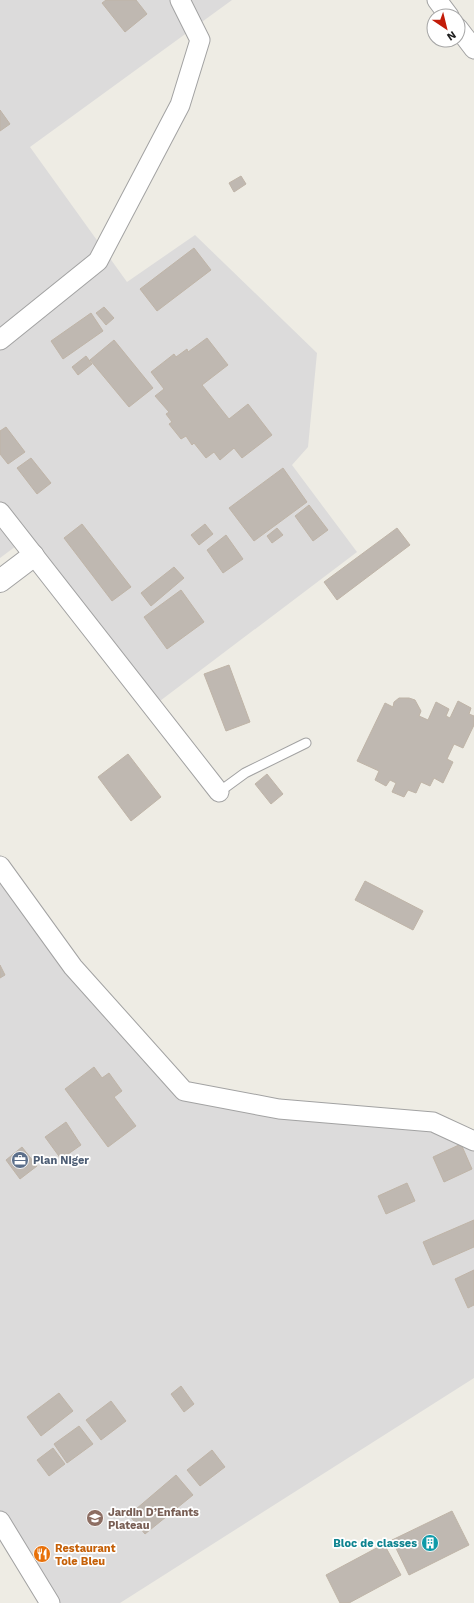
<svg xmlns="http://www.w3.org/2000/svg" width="474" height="1603" font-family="'Work Sans',sans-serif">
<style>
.residential{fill:#dcdbdb}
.building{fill:#bfb8b1;stroke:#bfb4a7}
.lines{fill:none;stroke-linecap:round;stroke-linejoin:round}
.service-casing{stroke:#a2a2a2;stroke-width:11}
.minor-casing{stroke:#a2a2a2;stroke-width:21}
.tertiary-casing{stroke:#a2a2a2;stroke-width:24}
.service{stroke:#fff;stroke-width:9}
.minor{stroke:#fff;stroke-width:19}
.tertiary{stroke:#fff;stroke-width:22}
.labels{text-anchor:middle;stroke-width:3.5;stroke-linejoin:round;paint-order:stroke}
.service-label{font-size:11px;font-weight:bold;fill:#4e5e75;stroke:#fff;text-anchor:start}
.education-label{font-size:11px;font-weight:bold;fill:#785e54;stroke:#fff;text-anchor:start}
.culture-label{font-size:11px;font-weight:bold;fill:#0d838f;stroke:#fff;text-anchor:end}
.food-label{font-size:11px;font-weight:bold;fill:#c56008;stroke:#fff;text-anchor:start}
</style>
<rect width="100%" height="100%" fill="#eeece4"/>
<g class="residential">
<polygon points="0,0 232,0 30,147 127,282 195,235 317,353 308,447 292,465 357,552 152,707 24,540 0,558"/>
<polygon points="0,871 182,1093 431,1124 474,1144 474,1378 120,1603 57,1603 0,1512"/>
</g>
<g class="building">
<polygon points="106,0 136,0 147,14 125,32 102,3"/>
<polygon points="0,110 10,124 0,131"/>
<polygon points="241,176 246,184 234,192 229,183"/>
<polygon points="194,248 211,270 157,311 140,289"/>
<polygon points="104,307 114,318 106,325 96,313"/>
<polygon points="91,313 103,331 63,359 51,341"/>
<polygon points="207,338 228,365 202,385 229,419 248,404 272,435 242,458 234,448 220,460 214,452 206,458 194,443 192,445 186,436 181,439 169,424 172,422 166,414 169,412 155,396 164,389 151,372 174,354 176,357 187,349 188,352"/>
<polygon points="114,340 153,388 129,407 90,360"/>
<polygon points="86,356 92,364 78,375 72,367"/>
<polygon points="6,427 25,452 8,464 0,454 0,431"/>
<polygon points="31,458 51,483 37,494 17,468"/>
<polygon points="283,468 307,502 254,541 229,508"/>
<polygon points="309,505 328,530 313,541 295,516"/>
<polygon points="82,524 131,587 112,601 64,538"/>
<polygon points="205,524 213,534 199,545 191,535"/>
<polygon points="277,528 283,535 272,543 267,536"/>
<polygon points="397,528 410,545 337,600 324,582"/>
<polygon points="226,535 243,559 223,573 207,550"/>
<polygon points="174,567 184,578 151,606 141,593"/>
<polygon points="181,590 204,622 167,649 144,617"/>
<polygon points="229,665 250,722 226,731 204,674"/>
<polygon points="399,698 409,698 415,700 421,711 419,716 428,720 436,702 449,709 446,716 450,718 458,701 471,708 469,714 474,716 474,725 463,748 454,744 447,759 453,762 443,783 434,778 430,786 421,782 416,793 408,790 404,797 392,792 396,783 390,780 386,786 375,780 379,771 357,761 385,703 393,707 394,702"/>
<polygon points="128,754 161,797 131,821 98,777"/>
<polygon points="267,774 283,794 271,804 255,784"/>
<polygon points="365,881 423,911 413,930 355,900"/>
<polygon points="0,965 5,975 0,978"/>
<polygon points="94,1067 102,1078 109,1073 122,1091 114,1097 136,1126 108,1147 65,1089"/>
<polygon points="66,1122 81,1145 61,1159 45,1137"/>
<polygon points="461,1144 472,1169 444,1182 433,1157"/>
<polygon points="22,1147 37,1166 20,1179 6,1160"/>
<polygon points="407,1183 415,1201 386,1214 378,1196"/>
<polygon points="474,1220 474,1247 433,1265 423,1242"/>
<polygon points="474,1270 474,1305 468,1308 455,1279"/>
<polygon points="181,1386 194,1404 184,1412 171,1394"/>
<polygon points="59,1393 73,1411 41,1436 27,1417"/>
<polygon points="111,1401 126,1421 101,1440 86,1420"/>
<polygon points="79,1426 93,1444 67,1463 54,1444"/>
<polygon points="53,1448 65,1464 49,1476 37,1460"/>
<polygon points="212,1450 225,1467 200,1486 187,1470"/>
<polygon points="176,1475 193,1495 145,1534 129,1515"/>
<polygon points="452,1511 469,1545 409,1575 392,1540"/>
<polygon points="384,1544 401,1575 349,1603 340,1603 326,1575"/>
</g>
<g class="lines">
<g class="service-casing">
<polyline id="service" points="219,792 245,773 306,743"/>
</g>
<g class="minor-casing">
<g id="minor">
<polyline points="437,0 449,16"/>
<polyline points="458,28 474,49"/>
<polyline points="0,340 98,261 180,105 200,40 180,0"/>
<polyline points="0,512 219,792"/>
<polyline points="0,866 73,967 184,1091 279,1109 433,1122 474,1141"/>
<polyline points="0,1521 50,1603"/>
</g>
</g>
<g class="tertiary-casing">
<polyline id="tertiary" points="0,581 33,556"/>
</g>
<use href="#service" class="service"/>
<use href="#minor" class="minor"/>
<use href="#tertiary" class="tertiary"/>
</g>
<defs>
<g id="office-disc" transform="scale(0.9)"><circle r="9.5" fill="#5c6f8a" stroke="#fff"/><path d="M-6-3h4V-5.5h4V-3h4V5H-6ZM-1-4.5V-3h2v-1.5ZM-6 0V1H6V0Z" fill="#fff"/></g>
<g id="school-disc" transform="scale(0.9)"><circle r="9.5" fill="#8d6e63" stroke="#fff"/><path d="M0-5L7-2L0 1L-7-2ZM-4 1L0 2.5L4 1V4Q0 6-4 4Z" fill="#fff"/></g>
<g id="building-disc" transform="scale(0.9)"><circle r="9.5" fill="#0f9aa8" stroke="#fff"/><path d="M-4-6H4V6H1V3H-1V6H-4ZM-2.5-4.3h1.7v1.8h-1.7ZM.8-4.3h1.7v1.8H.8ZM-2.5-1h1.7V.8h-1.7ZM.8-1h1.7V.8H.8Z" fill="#fff"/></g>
<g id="restaurant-disc" transform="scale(0.9)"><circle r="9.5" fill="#e8710a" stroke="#fff"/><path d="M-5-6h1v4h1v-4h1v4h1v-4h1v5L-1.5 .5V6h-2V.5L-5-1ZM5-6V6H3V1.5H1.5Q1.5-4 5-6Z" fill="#fff"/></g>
</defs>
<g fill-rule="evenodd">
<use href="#office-disc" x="20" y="1160"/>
<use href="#school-disc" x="95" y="1518"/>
<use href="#building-disc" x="430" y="1543"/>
<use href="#restaurant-disc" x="42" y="1554"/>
</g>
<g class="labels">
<g class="service-label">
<text x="33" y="1164">Plan Niger</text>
</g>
<g class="education-label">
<text x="108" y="1516">Jardin D’Enfants<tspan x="108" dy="13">Plateau</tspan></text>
</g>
<g class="culture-label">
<text x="417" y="1547">Bloc de classes</text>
</g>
<g class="food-label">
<text x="55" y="1552">Restaurant<tspan x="55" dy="13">Tole Bleu</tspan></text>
</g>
</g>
<g transform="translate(446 28) rotate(145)"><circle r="19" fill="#ffffff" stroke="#a5a5a5"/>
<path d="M0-3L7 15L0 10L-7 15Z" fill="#c21c09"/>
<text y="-6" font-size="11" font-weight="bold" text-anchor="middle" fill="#1e1e1e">N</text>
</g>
</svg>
